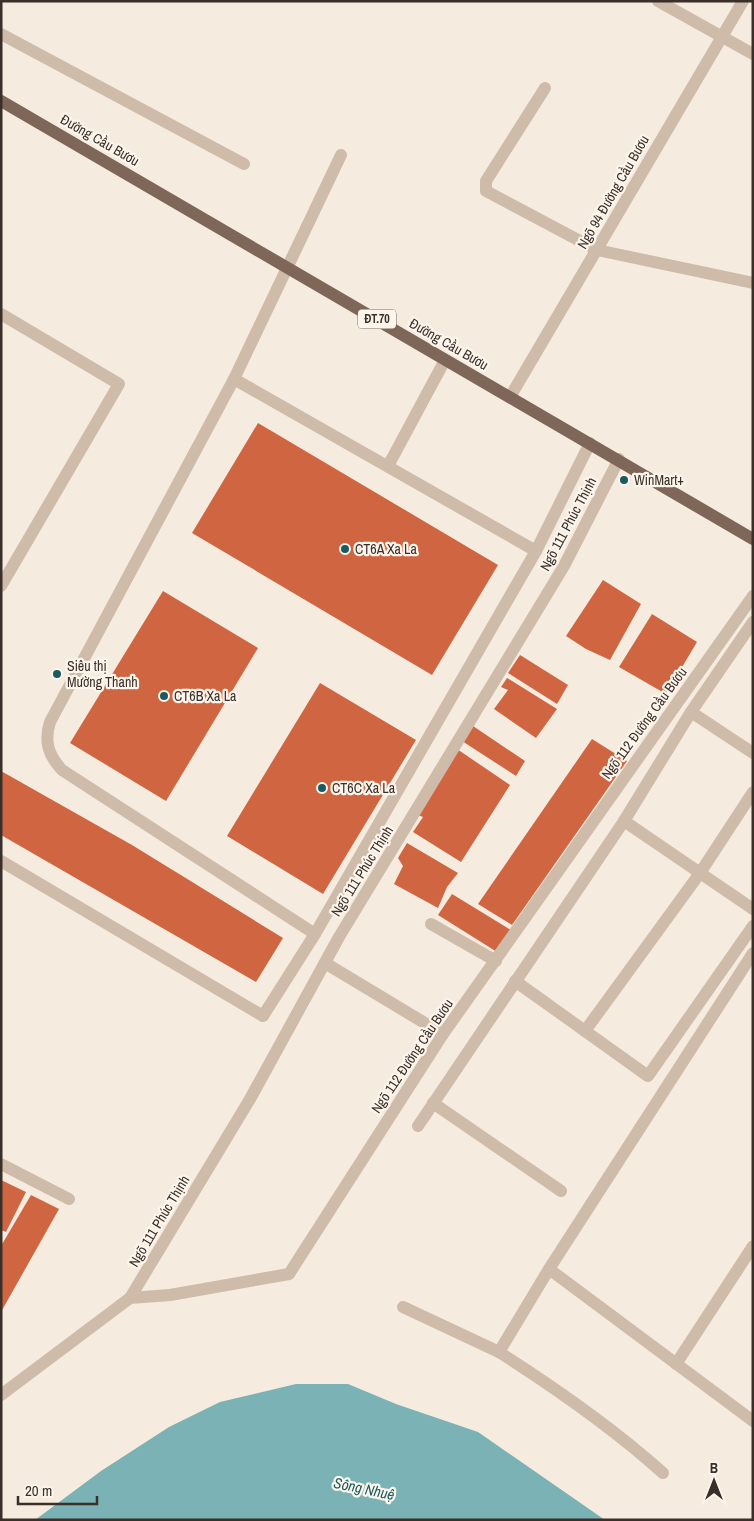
<svg xmlns="http://www.w3.org/2000/svg" width="754" height="1521" font-family="'Archivo Narrow',sans-serif">
<style>
.water{fill:#7bb2b5}
.building{fill:#d06641}
.lines{fill:none;stroke-linecap:round;stroke-linejoin:round}
.minor{stroke:#cfbba9;stroke-width:12}
.major{stroke:#7e6659;stroke-width:12}
.poi-dot{fill:#1a5b61;stroke:#fcf5ec;stroke-width:2}
.labels{text-anchor:middle;stroke-width:4.5;stroke-linejoin:round;paint-order:stroke}
.shield{fill:#fcf5ec;stroke:#756a64;stroke-width:1}
.shield-label{font-size:12px;font-weight:bold;fill:#3b2f29}
.street-label{font-size:14px;fill:#3b2f29;stroke:#fcf5ec}
.poi-label{font-size:14px;fill:#3b2f29;stroke:#fcf5ec;text-anchor:start}
.water-label{font-size:15px;font-style:italic;fill:#1a5b61;stroke:#fcf5ec}
</style>
<rect width="100%" height="100%" fill="#f5ebdf"/>
<polygon class="water" points="296,1384 348,1384 396,1404 478,1432 605,1520 35,1520 101,1471 169,1427 220,1402"/>
<g class="building">
<polygon points="258,423 498,565 432,675 192,533"/>
<polygon points="603,580 641,604 610,660 586,649 566,636"/>
<polygon points="163,591 258,648 166,801 70,743"/>
<polygon points="652,614 697,642 666,694 619,667"/>
<polygon points="520,655 568,685 557,704 508,673"/>
<polygon points="507,678 557,709 536,738 494,709 508,690 501,687"/>
<polygon points="320,683 416,740 323,894 227,836"/>
<polygon points="473,726 525,761 516,776 462,741"/>
<polygon points="592,739 627,761 512,925 478,904"/>
<polygon points="457,749 510,785 461,862 413,832 423,817 418,815"/>
<polygon points="1,771 132,845 283,938 256,982 1,835"/>
<polygon points="407,843 458,873 447,887 438,908 394,884 403,866 398,858"/>
<polygon points="452,894 511,930 497,952 438,915"/>
<polygon points="1,1180 26,1192 6,1232 1,1230"/>
<polygon points="31,1195 59,1209 1,1312 1,1246"/>
</g>
<g class="lines">
<g class="minor">
<polyline points="658,1 753,54"/>
<polyline points="1,34 244,164"/>
<polyline points="545,88 486,181 486,191 597,250 753,283"/>
<polyline points="1,314 119,384 1,586"/>
<polyline points="234,379 536,551 590,443"/>
<polyline points="510,397 743,1"/>
<polyline points="388,466 445,360"/>
<polyline points="691,712 753,753"/>
<polyline points="624,821 753,909"/>
<polyline points="1,861 263,1016 315,934 536,551"/>
<polyline points="431,924 496,961"/>
<path d="M315 934 62 770C48 755 44 741 50 722L234 379 341 155"/>
<polyline points="325,963 443,1034"/>
<polyline points="515,981 648,1076 753,926"/>
<polyline points="585,1031 700,873 753,792"/>
<polyline points="433,1103 561,1191"/>
<polyline points="418,1126 624,821 691,712 753,622"/>
<polyline points="1,1164 69,1199"/>
<polyline points="549,1269 753,1421"/>
<polyline points="130,1298 250,1099 339,937 564,566 619,459"/>
<polyline points="403,1307 499,1352 549,1269 753,953"/>
<path d="M499 1352C557 1389 612 1427 663 1473"/>
<polyline points="676,1364 753,1246"/>
<polyline points="1,1395 130,1298 170,1295 289,1274 443,1034 753,596"/>
</g>
<polyline class="major" points="1,101 753,539"/>
</g>
<g class="poi-dot">
<circle cx="624" cy="480" r="5"/>
<circle cx="345" cy="549" r="5"/>
<circle cx="57" cy="674" r="5"/>
<circle cx="164" cy="696" r="5"/>
<circle cx="322" cy="788" r="5"/>
</g>
<g class="labels">
<rect class="shield" x="358" y="309.5" width="38" height="19" rx="4"/>
<g class="shield-label">
<text x="377" y="323">ĐT.70</text>
</g>
<g class="street-label">
<text transform="translate(100 140) rotate(30)" y="5">Đường Cầu Bươu</text>
<text transform="translate(613 192) rotate(-60)" y="5">Ngõ 94 Đường Cầu Bươu</text>
<text transform="translate(449 344) rotate(30)" y="5">Đường Cầu Bươu</text>
<text transform="translate(568 524) rotate(-62)" y="5">Ngõ 111 Phúc Thịnh</text>
<text transform="translate(644 723) rotate(-54)" y="5">Ngõ 112 Đường Cầu Bươu</text>
<text transform="translate(362 871) rotate(-58)" y="5">Ngõ 111 Phúc Thịnh</text>
<text transform="translate(412 1056) rotate(-56)" y="5">Ngõ 112 Đường Cầu Bươu</text>
<text transform="translate(159 1221) rotate(-59)" y="5">Ngõ 111 Phúc Thịnh</text>
</g>
<g class="poi-label">
<text x="634" y="485">WinMart+</text>
<text x="355" y="554">CT6A Xa La</text>
<text x="67" y="671">Siêu thị<tspan x="67" dy="16">Mường Thanh</tspan></text>
<text x="174" y="701">CT6B Xa La</text>
<text x="332" y="793">CT6C Xa La</text>
</g>
<g class="water-label">
<text transform="translate(364 1489) rotate(12)" y="5">Sông Nhuệ</text>
</g>
</g>
<rect width="754" height="1521" fill="none" stroke="#3b2f29" stroke-width="5"/>
<g transform="translate(714 1481)" stroke="#fcf5ec" stroke-width="4" paint-order="stroke">
<path d="M0-4L9 19L0 12L-9 19Z" fill="#3b2f29"/>
<text y="-8" font-size="14" font-weight="bold" text-anchor="middle" fill="#3b2f29">B</text>
</g>
<path d="M18 1496v8h79v-8" fill="none" stroke="#3b2f29" stroke-width="2.5"/>
<text x="25" y="1496" font-size="15" fill="#3b2f29" stroke="#fcf5ec" stroke-width="4" paint-order="stroke">20 m</text>
</svg>
